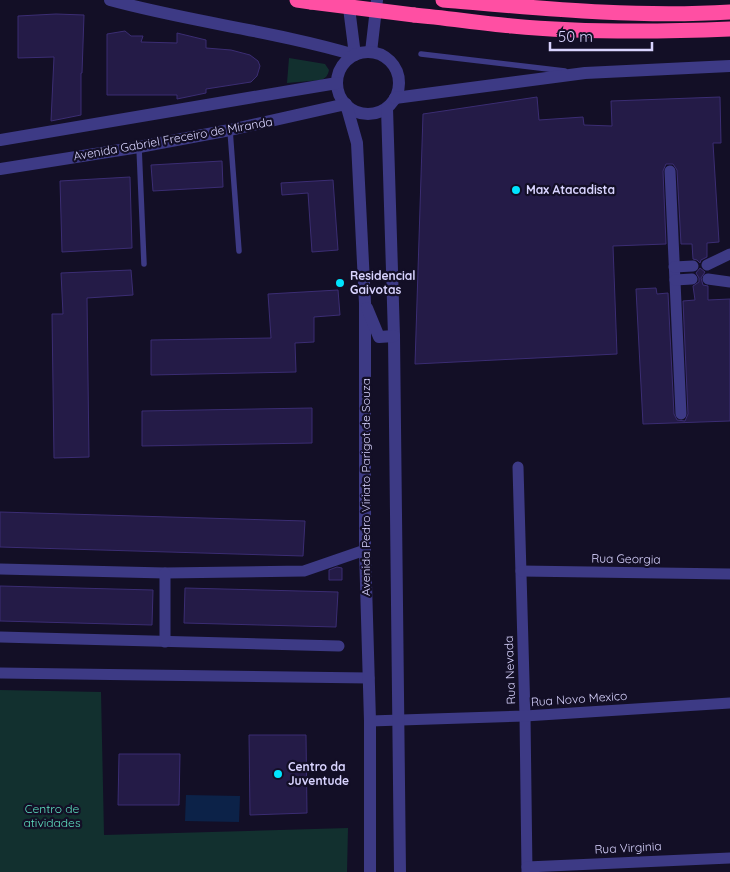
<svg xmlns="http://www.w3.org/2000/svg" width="730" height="872" font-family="Quicksand,sans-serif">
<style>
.green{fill:#12302f}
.water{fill:#0c2248}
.building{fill:#241b47;stroke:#3b2d73}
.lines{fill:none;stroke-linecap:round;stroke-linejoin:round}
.service{stroke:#3d3a85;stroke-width:5.5}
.minor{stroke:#3d3a85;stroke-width:11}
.tertiary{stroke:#3d3a85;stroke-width:12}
.motorway{stroke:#ff4fa3;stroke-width:15}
.motorway-bridge{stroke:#ff4fa3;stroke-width:15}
.poi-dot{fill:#00e5ff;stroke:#130f26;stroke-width:2}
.labels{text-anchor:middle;stroke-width:4.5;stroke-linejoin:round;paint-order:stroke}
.street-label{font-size:12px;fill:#d9d4ff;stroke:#130f26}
.poi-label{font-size:12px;font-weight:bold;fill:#d9d4ff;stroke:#130f26;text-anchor:start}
.park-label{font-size:12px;fill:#5fe0c0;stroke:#130f26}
</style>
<rect width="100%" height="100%" fill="#130f26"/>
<g class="green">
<path d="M289 58 325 64 329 70C328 75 326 78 321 80L287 83Z"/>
<polygon points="0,690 101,692 104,835 348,828 347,872 0,872"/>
</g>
<polygon class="water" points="186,795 240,796 239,822 185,821"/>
<g class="building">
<polygon points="56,14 84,15 82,73 81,73 81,115 51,121 54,57 18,58 18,16"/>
<polygon points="125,31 131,36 143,36 141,42 177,43 177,33 206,40 206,48 231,50 250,55 258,61 260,66 257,76 251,82 206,89 206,93 177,99 177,95 107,95 107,34"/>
<polygon points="537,97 539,120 583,117 584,125 612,126 611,101 720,97 721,143 713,143 719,242 707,243 707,257 701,260 700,263 697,260 693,259 692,244 681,244 677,170 673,164 666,164 663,171 666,244 613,246 617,354 415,364 423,114"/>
<polygon points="222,161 223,187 153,191 151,165"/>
<polygon points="130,177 132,248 62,252 60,181"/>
<polygon points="333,180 338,250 312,252 308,193 282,195 281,183"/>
<polygon points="700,268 705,272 701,278 703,285 708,286 708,300 730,299 730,421 643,424 636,289 656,288 657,294 668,293 674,414 677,420 685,421 688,414 683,301 695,300 693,286 699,282 699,278 696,273"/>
<polygon points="131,270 133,295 87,298 89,457 54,458 52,314 63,314 61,273"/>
<polygon points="338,290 340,315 314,317 314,342 295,343 296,372 151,375 151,340 271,338 268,294"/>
<polygon points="312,408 312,443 142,446 142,411"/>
<polygon points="0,512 305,521 303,556 0,547"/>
<polygon points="337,567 342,568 342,580 329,580 329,570"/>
<polygon points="0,586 153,590 152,625 0,621"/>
<polygon points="185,588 338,592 336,627 184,623"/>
<polygon points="249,735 306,735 307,813 250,815"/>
<polygon points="119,754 180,754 179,805 118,805"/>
</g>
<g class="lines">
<g class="service">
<polyline points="421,54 565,71"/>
<polyline points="230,130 239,251"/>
<polyline points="139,147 144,264"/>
</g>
<g class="minor">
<polyline points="670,171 681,414"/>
<polyline points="707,265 730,254"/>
<polyline points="674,267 693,266"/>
<polyline points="708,279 730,282"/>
<polyline points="675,280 692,279"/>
<polyline points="518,467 525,716 527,872"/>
<polyline points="0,569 165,573 304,571 365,550"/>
<polyline points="521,571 730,574"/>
<polyline points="0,637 339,646"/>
<polyline points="165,642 165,573"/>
<polyline points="0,673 369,678"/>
<polyline points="370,721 525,716 730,703"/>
<polyline points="527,867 730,858"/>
</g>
<g class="tertiary">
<path d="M110 0C190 22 274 31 355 55L348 0"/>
<polyline points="371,52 377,0"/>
<circle cx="368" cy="83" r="31"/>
<polyline points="395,98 585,73 730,66"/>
<polyline points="387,108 394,336 400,872"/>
<polyline points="0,140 337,83"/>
<polyline points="0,169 139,147 230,130 346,104 357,143 365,303 365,550 370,721 370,872"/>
<polyline points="367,308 379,337 394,336"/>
</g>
<g class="motorway">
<polyline points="297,0 311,2"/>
<path d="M443 0C538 8 634 18 730 12"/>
<path d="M414 15C447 18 479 23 512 26 585 33 658 32 730 29"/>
</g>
<polyline class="motorway-bridge" points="311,2 414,15"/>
</g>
<g class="poi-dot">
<circle cx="516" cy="190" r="5"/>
<circle cx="340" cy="283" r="5"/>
<circle cx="278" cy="774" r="5"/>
</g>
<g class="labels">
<g class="street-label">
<text transform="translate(173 139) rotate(-10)" y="4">Avenida Gabriel Freceiro de Miranda</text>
<text transform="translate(366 487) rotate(-90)" y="4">Avenida Pedro Viriato Parigot de Souza</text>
<text transform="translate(626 559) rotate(1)" y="4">Rua Georgia</text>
<text transform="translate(510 670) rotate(-92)" y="4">Rua Nevada</text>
<text transform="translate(579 699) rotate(-4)" y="4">Rua Novo Mexico</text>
<text transform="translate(628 848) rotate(-3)" y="4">Rua Virginia</text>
</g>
<g class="poi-label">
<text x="526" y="194">Max Atacadista</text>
<text x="350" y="280">Residencial<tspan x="350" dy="14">Gaivotas</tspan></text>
<text x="288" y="771">Centro da<tspan x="288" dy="14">Juventude</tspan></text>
</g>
<g class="park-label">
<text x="52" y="813">Centro de<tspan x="52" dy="14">atividades</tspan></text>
</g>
</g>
<path d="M550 42v8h102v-8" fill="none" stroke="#d9d4ff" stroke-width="2.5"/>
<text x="558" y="42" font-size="15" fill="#d9d4ff" stroke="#130f26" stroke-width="4" paint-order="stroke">50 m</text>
</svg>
